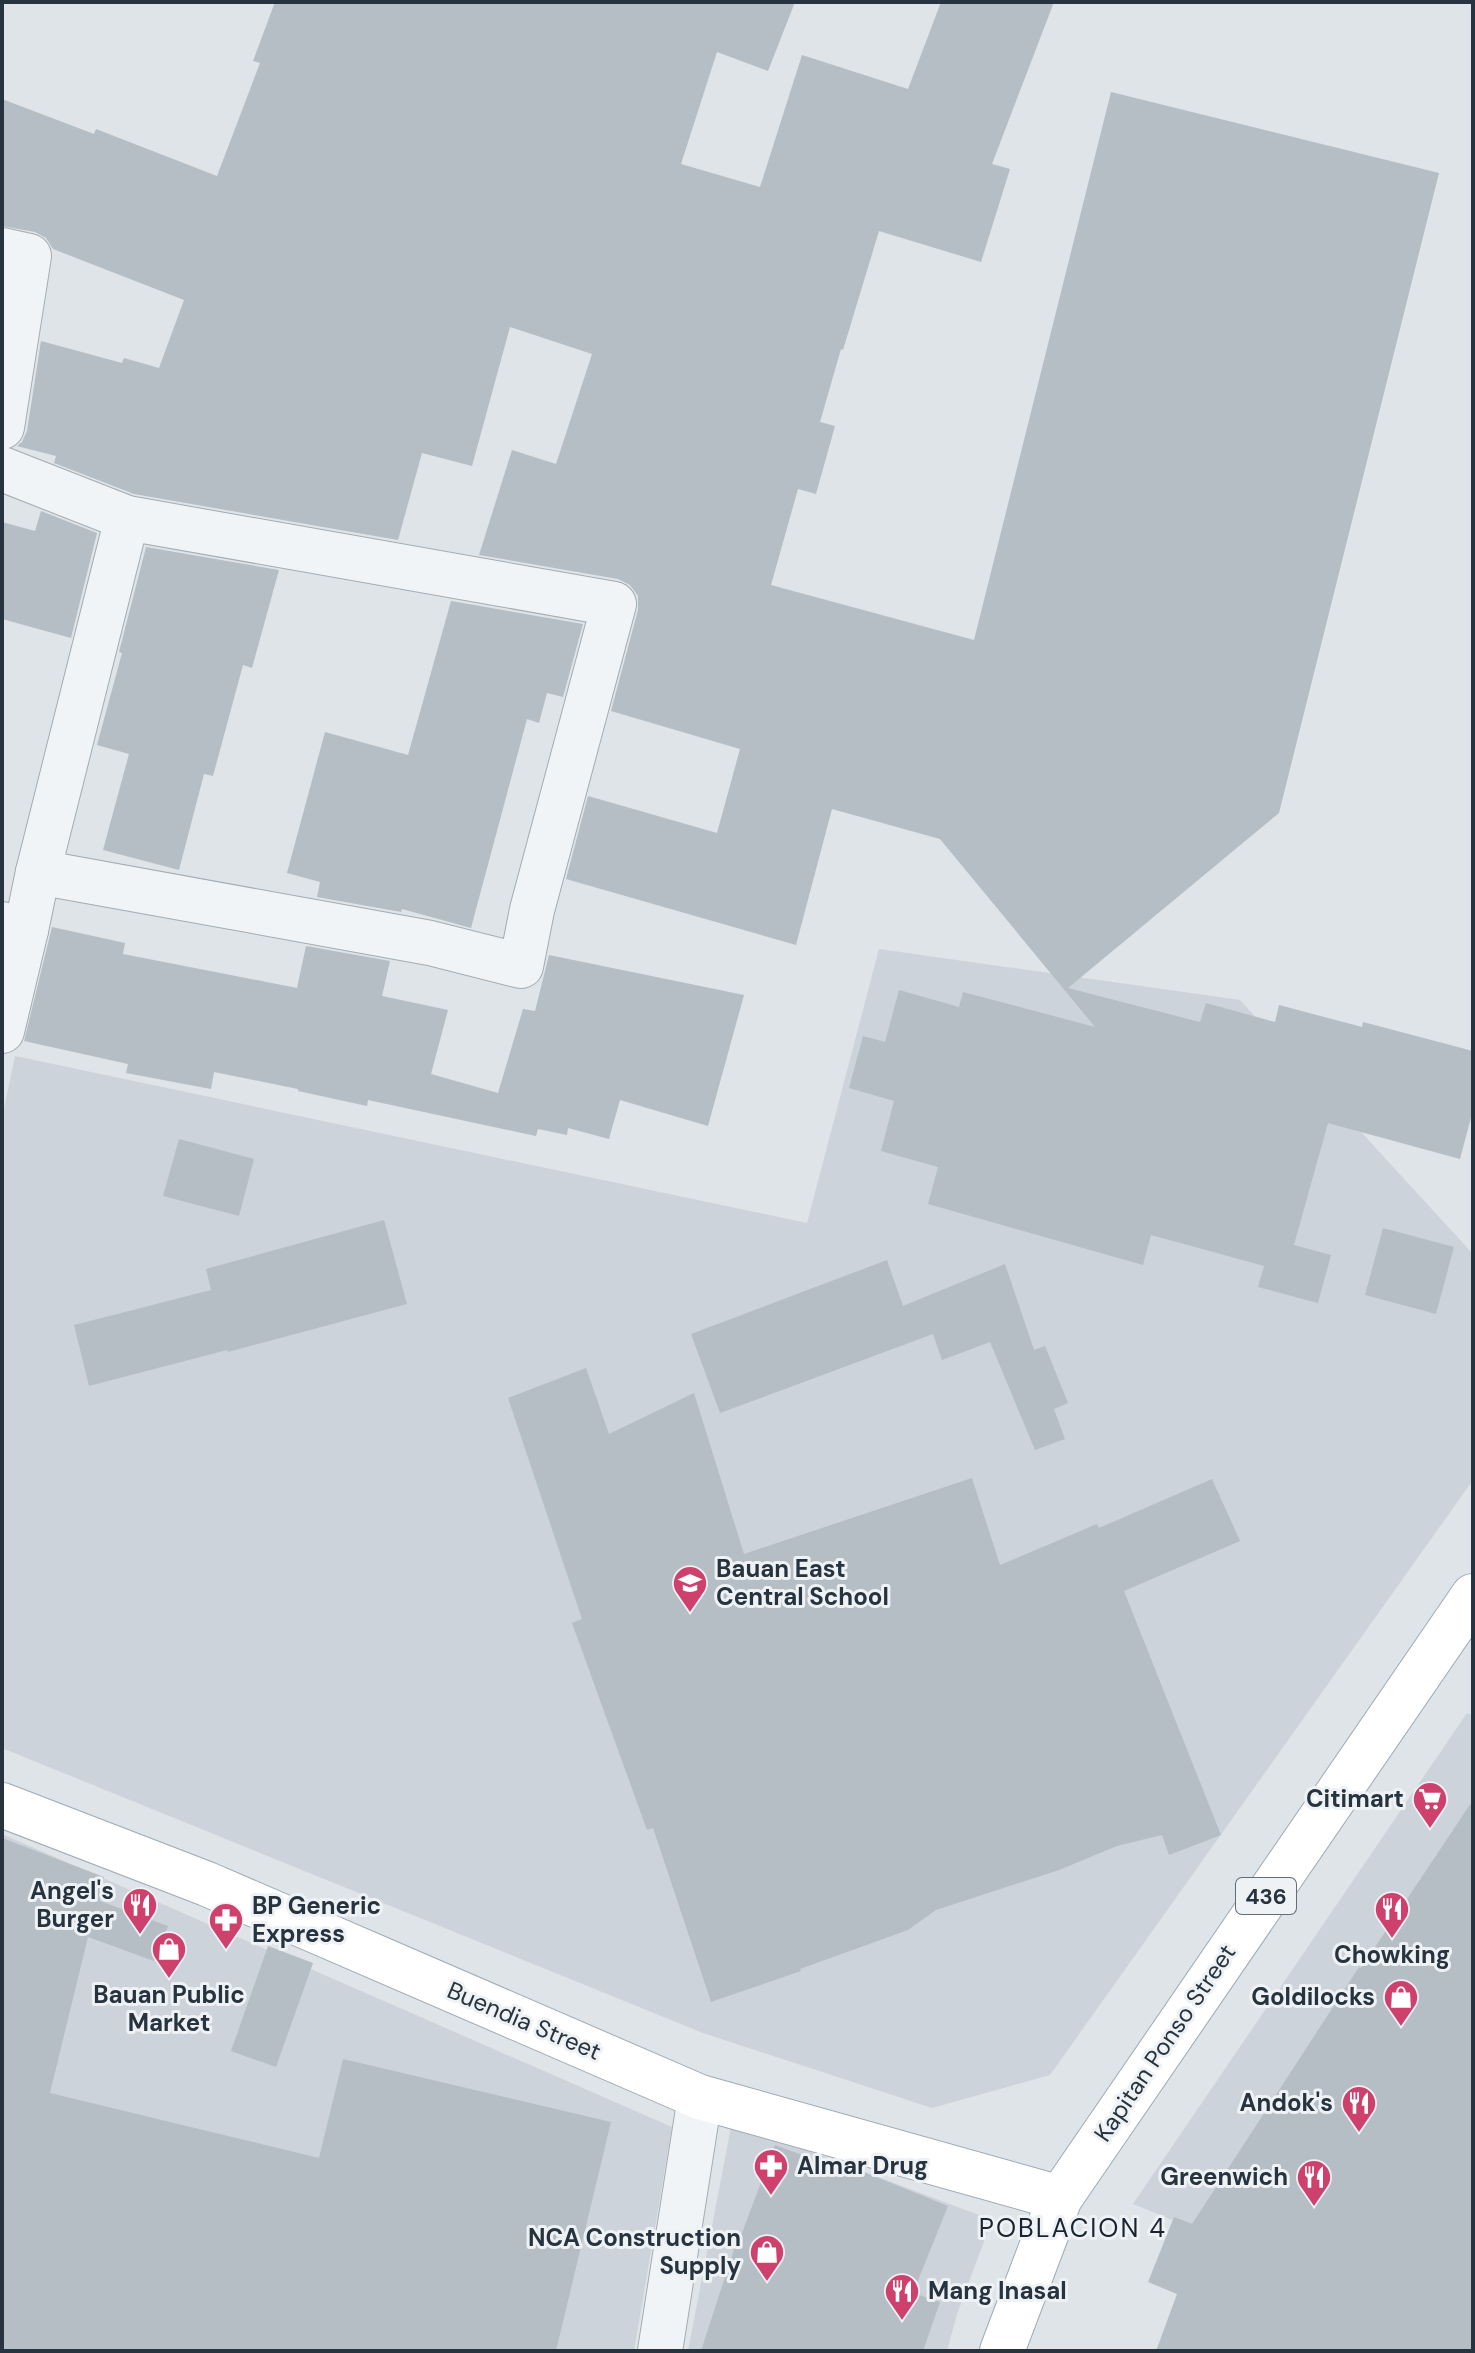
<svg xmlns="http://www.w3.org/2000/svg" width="1475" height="2353" font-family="'DM Sans',sans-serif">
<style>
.built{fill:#ccd3da}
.building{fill:#b5bec5}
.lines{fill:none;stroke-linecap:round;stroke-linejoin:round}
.street-casing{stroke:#a3acb2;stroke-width:46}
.primary-casing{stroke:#9daab4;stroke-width:46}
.street{stroke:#f1f4f6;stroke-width:44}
.primary{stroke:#fff;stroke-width:44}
.labels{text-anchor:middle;stroke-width:6;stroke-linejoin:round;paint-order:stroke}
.shield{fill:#eef2f5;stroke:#636d76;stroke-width:2}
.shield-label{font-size:22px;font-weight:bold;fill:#27343f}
.poi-label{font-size:24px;font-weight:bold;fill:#27343f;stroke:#eef2f5;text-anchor:end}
.street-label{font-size:24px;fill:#27343f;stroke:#eef2f5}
.neighbourhood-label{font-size:26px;letter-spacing:2px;fill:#192430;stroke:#eef2f5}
</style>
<rect width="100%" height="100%" fill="#dee4e8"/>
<g class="built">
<polygon points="879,949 1240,1000 1473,1254 1473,1480 1050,2075 932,2108 703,2033 2,1748 2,1118 15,1056 807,1223"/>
<polygon points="1467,1713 1473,1716 1473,2351 1395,2310 1133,2204"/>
<polygon points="2,1834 672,2127 634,2351 2,2351"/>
<polygon points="732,2122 992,2220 957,2314 947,2351 688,2351"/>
</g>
<g class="building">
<polygon points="275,2 795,2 768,71 717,52 681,164 760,187 802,55 908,89 941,2 1054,2 992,164 1010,169 981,262 879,231 843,350 841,349 820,422 835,426 816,494 798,489 771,585 974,640 1111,92 1439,173 1279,813 1068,988 1200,1022 1206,1003 1275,1022 1279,1005 1362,1027 1363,1022 1473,1051 1473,1110 1460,1159 1328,1123 1294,1245 1331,1255 1318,1303 1258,1287 1264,1266 1151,1235 1143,1265 928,1204 938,1167 881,1151 894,1101 849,1088 863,1036 885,1042 899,990 959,1007 963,992 1095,1027 940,839 832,809 796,945 566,879 588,796 717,833 740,749 611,711 638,610 638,596 630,585 618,579 479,555 512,450 556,464 592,354 510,327 472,466 422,453 398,540 134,494 54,463 56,456 17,446 22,442 27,431 41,341 122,363 124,358 159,368 184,300 53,249 46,238 35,232 2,226 2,99 94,134 96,129 217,176 260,63 253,61"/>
<polygon points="41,511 97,533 71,638 2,619 2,522 35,531"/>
<polygon points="146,547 279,570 252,668 243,665 213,776 204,774 179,870 103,850 129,754 97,745 122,653 119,652"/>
<polygon points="451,601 583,624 563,697 547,693 539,723 527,719 471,928 402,909 401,912 317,897 320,882 287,873 325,732 408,755"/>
<polygon points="52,927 125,943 123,954 297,988 306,946 390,961 382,996 448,1010 431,1074 498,1093 523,1009 535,1011 549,955 744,995 708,1126 620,1100 609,1139 568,1128 567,1135 538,1129 536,1136 368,1100 367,1106 298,1091 298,1089 214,1072 211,1089 126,1073 128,1064 24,1041"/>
<polygon points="179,1139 254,1159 239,1216 163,1196"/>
<polygon points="384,1220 407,1304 228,1352 227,1350 89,1386 74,1325 211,1290 206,1269"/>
<polygon points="1383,1228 1454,1247 1436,1314 1365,1295"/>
<polygon points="887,1260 903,1306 1005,1264 1034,1350 1045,1346 1068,1403 1054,1409 1065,1439 1035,1450 990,1342 942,1360 933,1334 720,1413 691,1334"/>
<polygon points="586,1368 609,1434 694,1393 744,1554 972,1478 1000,1565 1097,1524 1099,1528 1212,1479 1240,1541 1124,1591 1221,1835 1169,1855 1162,1835 1117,1846 1059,1870 936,1910 908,1930 800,1969 801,1971 711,2002 653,1828 647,1830 572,1623 582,1619 508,1398"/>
<polygon points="1473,1800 1473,2351 1156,2351 1177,2294 1148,2282 1174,2217 1192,2224 1359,1967 1361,1968"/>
<polygon points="2,1838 104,1877 100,1901 168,1926 154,1961 88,1937 50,2093 319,2158 343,2059 611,2122 556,2351 2,2351"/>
<polygon points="268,1946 313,1963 276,2067 231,2051"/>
<polygon points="775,2145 862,2177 864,2172 948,2206 913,2293 940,2302 923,2351 701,2351 737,2240 739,2241"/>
</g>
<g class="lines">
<g class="street-casing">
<g id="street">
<polyline points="2,250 29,256 2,427"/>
<polyline points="2,469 127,518 614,604 532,910 521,966 430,943 38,872"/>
<polyline points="2,924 26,930 38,872 127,518"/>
<polyline points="2,1031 26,930"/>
<polyline points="660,2351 700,2097"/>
</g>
</g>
<g class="primary-casing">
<g id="primary">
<polyline points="2,1805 207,1884 700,2097 1060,2198"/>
<polyline points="1002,2351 1060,2198 1473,1596"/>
</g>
</g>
<use href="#street" class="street"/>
<use href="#primary" class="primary"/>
</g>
<defs>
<g id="school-pin" transform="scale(1.8)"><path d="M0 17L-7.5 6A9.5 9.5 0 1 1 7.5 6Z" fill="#cf416d" stroke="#eef2f5"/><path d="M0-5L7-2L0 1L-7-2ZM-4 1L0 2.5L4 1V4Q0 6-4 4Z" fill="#fff"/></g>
<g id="supermarket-pin" transform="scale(1.8)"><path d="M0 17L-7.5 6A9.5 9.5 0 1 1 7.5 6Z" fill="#cf416d" stroke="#eef2f5"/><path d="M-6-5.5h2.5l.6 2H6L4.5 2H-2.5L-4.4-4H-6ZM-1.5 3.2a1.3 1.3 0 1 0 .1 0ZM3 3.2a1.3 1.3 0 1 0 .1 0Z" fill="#fff"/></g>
<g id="restaurant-pin" transform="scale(1.8)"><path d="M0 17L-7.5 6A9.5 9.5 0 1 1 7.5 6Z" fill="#cf416d" stroke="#eef2f5"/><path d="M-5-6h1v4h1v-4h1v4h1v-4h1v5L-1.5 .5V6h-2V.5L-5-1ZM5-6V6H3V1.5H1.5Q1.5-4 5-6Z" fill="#fff"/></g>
<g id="pharmacy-pin" transform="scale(1.8)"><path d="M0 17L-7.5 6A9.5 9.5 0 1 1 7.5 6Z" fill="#cf416d" stroke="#eef2f5"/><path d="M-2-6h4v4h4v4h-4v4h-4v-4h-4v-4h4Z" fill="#fff"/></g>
<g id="shop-pin" transform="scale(1.8)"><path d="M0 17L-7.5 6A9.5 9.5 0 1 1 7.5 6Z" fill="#cf416d" stroke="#eef2f5"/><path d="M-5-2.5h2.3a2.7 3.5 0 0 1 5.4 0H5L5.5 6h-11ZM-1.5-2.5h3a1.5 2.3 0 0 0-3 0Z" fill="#fff"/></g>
</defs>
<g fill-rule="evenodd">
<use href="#school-pin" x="690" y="1583"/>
<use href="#supermarket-pin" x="1430" y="1799"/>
<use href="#restaurant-pin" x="140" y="1905"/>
<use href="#restaurant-pin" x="1392" y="1909"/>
<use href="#pharmacy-pin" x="226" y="1920"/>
<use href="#shop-pin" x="169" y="1949"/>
<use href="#shop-pin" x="1401" y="1997"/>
<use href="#restaurant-pin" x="1359" y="2103"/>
<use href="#pharmacy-pin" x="771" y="2166"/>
<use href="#restaurant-pin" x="1314" y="2177"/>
<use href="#shop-pin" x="767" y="2252"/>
<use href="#restaurant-pin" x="902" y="2291"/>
</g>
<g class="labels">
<rect class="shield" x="1236" y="1878" width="60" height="36" rx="6"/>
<g class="shield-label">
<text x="1266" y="1904">436</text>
</g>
<g class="poi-label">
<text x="716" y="1577" text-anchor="start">Bauan East<tspan x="716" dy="28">Central School</tspan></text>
<text x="1404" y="1807">Citimart</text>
<text x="114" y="1899">Angel's<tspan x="114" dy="28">Burger</tspan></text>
<text x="252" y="1914" text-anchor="start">BP Generic<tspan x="252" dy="28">Express</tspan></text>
<text x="1392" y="1963" text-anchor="middle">Chowking</text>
<text x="169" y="2003" text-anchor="middle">Bauan Public<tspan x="169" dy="28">Market</tspan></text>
<text x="1375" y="2005">Goldilocks</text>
<text x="1333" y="2111">Andok's</text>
<text x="797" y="2174" text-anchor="start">Almar Drug</text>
<text x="1288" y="2185">Greenwich</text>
<text x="741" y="2246">NCA Construction<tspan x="741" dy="28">Supply</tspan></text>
<text x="928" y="2299" text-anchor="start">Mang Inasal</text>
</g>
<g class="street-label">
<text transform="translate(524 2021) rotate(23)" y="8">Buendia Street</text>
<text transform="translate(1165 2043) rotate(-56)" y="8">Kapitan Ponso Street</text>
</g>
<g class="neighbourhood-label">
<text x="1073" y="2237">POBLACION 4</text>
</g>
</g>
<rect width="1475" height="2353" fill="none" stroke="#27343f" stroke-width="8"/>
</svg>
